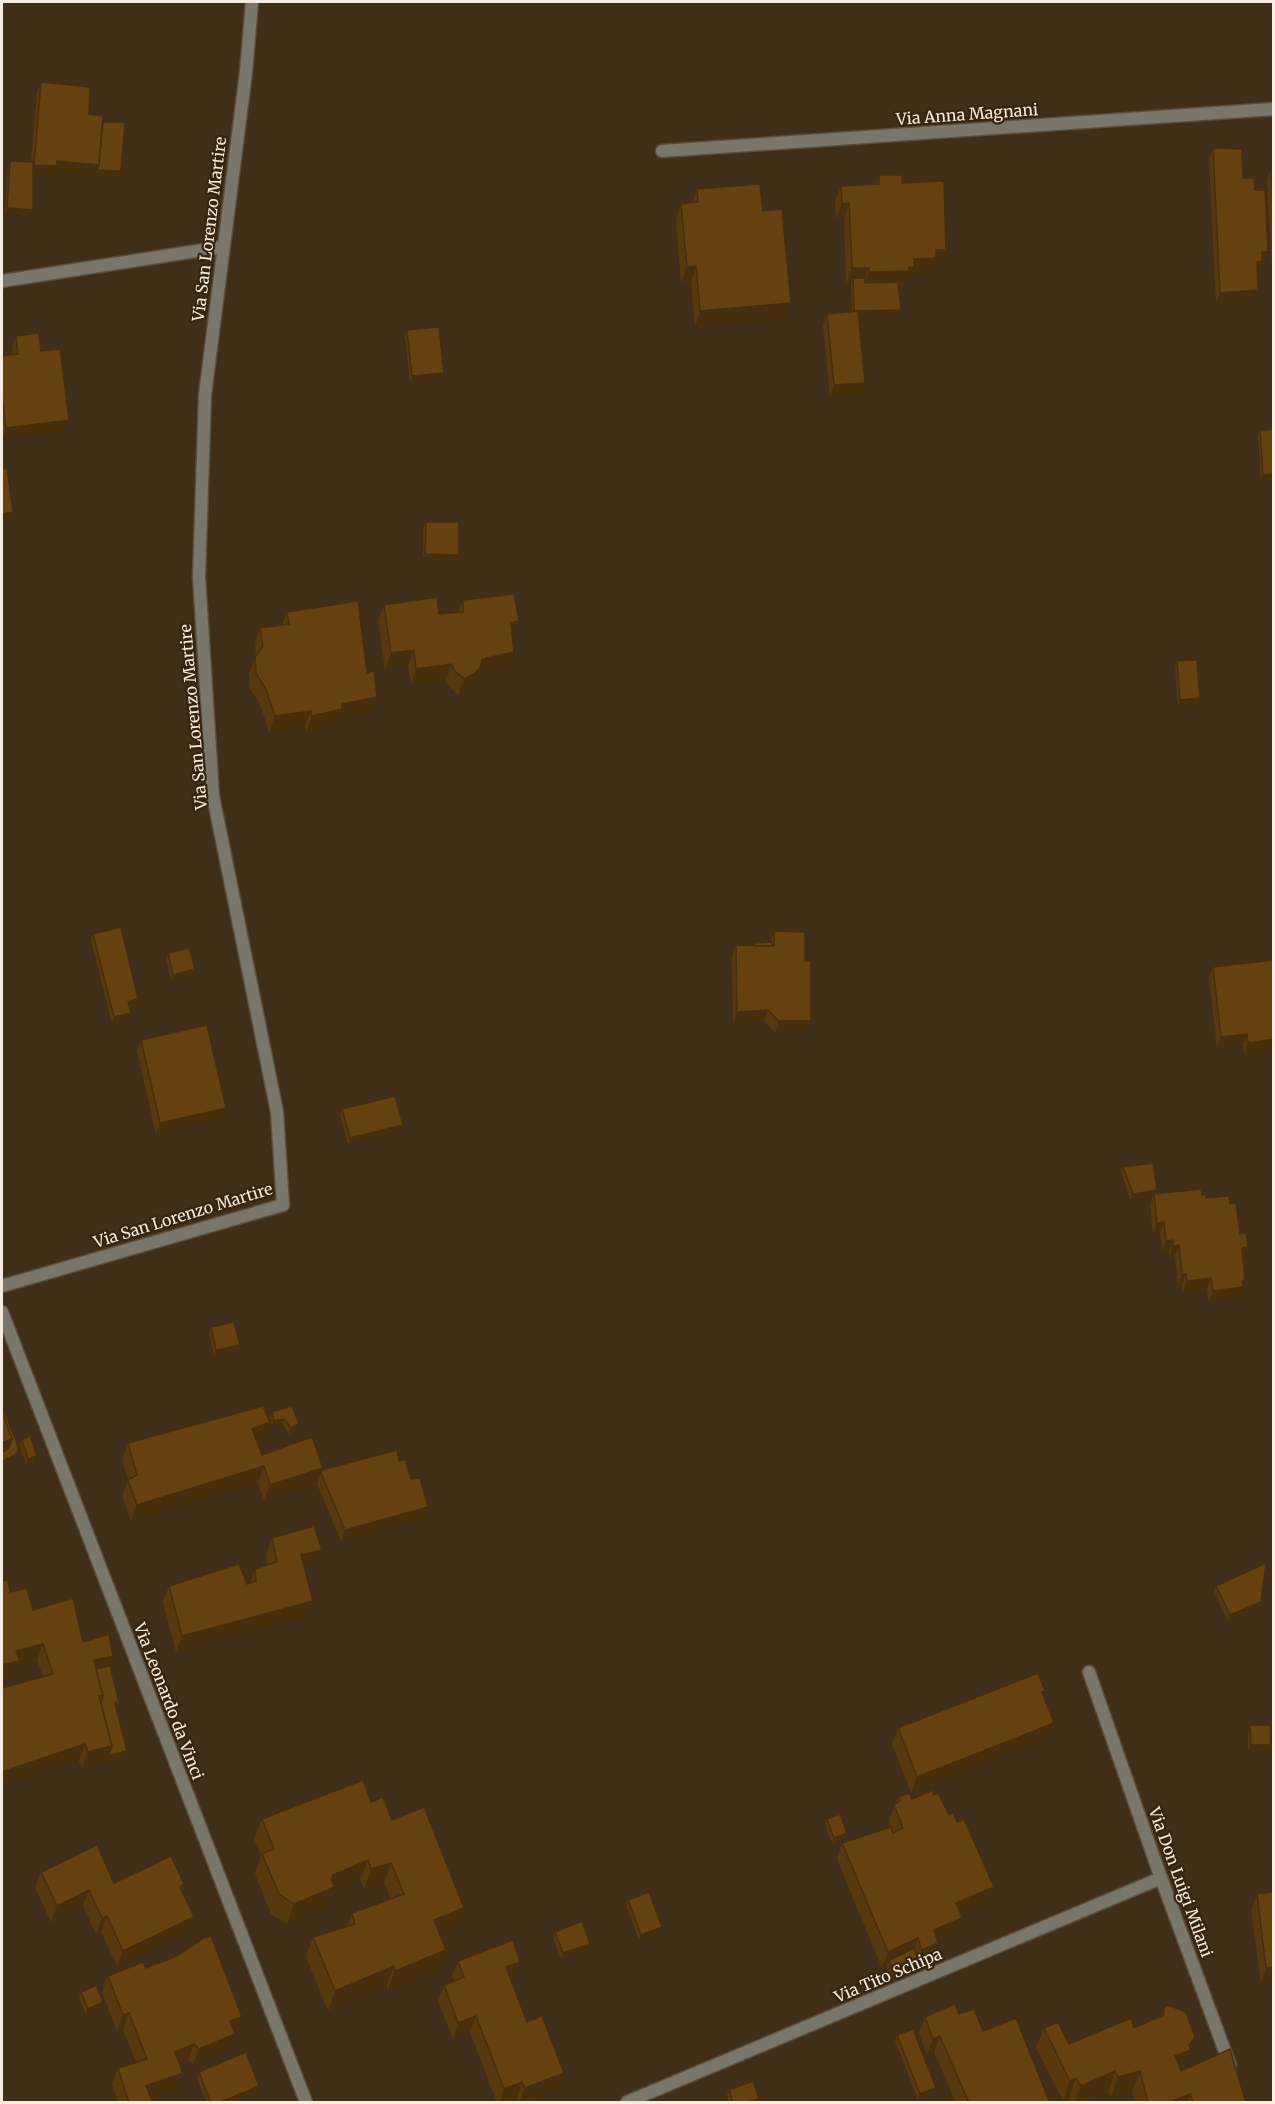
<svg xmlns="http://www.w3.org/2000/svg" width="1275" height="2104" font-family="Merriweather,serif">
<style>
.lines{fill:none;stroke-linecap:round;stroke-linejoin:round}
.street-casing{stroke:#5d4c39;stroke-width:15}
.street{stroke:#7a766a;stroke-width:12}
.wall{fill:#58390f}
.shaded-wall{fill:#472e0d}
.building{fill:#664212;stroke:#472e0d;stroke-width:1.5}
.labels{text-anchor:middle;stroke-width:4.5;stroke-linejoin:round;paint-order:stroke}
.street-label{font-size:16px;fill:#f6ebde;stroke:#36240f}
</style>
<rect width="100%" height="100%" fill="#402e19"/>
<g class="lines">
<g class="street-casing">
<g id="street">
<polyline points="662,151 1274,109"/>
<polyline points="2,281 223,247"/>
<polyline points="2,1286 283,1205 277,1112 213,796 199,577 205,395 246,72 252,2"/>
<polyline points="2,1312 306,2102"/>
<polyline points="1089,1672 1161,1878 1230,2065"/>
<polyline points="627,2102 1161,1878"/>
</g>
</g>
<use href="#street" class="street"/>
</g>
<g class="wall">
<polygon points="41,82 89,114 103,122 119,176 95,176 55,172 53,177 33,176 33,210 31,216 5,214 8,167 10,161 31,162 37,93"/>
<polygon points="1213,148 1255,190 1268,252 1264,263 1262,263 1258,272 1254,301 1216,304 1209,159"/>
<polygon points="1274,168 1274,268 1272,268 1267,180 1271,169"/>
<polygon points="879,175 902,183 941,265 933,266 930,274 911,274 908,283 904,283 903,287 899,287 901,310 898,315 859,317 865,383 861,394 830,396 823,325 827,314 852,312 851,284 846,284 844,219 836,219 835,201 841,186 876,184"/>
<polygon points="697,189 763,211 785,319 695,327 691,282 681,283 676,220 681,204 692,203"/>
<polygon points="407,330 444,373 442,378 410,382 405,336"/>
<polygon points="16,336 41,351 65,430 2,439 2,356 13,355 12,347"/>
<polygon points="1260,431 1274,480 1261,481 1258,436"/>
<polygon points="426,522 459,555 457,560 423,559 423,528"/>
<polygon points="463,600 519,621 513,637 509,668 478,674 475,682 469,689 458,695 449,686 446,680 411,685 408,666 385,669 378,621 384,605 439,614 458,613"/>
<polygon points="287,612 372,713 338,719 336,725 306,732 305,726 269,732 260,704 250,689 249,673 256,656 255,644 260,628 282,625"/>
<polygon points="1177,661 1200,698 1198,704 1178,706 1175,667"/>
<polygon points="774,931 805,961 807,1032 775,1032 764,1021 733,1023 732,956 736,945 753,946 754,943 770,943"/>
<polygon points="93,934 138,999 136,1005 130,1007 129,1019 112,1023 91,940"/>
<polygon points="168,953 195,969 192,975 171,980 166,959"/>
<polygon points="1213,967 1274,1049 1244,1054 1243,1045 1217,1048 1209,978"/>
<polygon points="141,1040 222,1119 156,1134 137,1051"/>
<polygon points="342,1109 401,1130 348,1144 340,1115"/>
<polygon points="1123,1167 1155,1194 1202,1195 1206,1198 1230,1204 1240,1234 1244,1258 1245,1280 1239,1298 1209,1302 1207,1289 1183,1292 1182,1285 1178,1285 1175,1256 1169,1257 1169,1251 1162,1252 1160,1233 1153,1234 1150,1205 1153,1196 1130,1200 1121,1172"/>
<polygon points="211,1327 240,1345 238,1351 214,1355 209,1333"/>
<polygon points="292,1406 297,1430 289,1434 282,1424 272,1426 270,1417 272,1412"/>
<polygon points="265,1438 257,1441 262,1455 322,1470 399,1461 424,1518 341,1541 317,1484 264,1501 258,1482 131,1521 122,1496 128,1480 122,1459 128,1443"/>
<polygon points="22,1440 35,1462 26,1465 20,1446"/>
<polygon points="272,1538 322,1550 316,1565 304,1568 313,1601 307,1617 176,1652 163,1602 169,1586 247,1584 250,1583 255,1569 268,1565 266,1554"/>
<polygon points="1216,1586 1261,1602 1259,1607 1228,1621 1214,1591"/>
<polygon points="10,1592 33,1610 83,1642 113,1656 110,1666 119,1702 117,1708 116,1708 125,1756 82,1768 43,1677 37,1660 18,1665 14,1677"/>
<polygon points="1044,1696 1054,1723 1049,1738 911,1793 892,1744 898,1728"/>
<polygon points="1250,1725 1271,1745 1269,1750 1248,1751 1248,1731"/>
<polygon points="934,1795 949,1815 957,1822 994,1887 988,1903 961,1915 962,1918 956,1934 938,1942 932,1959 918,1966 917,1967 893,1979 886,1966 882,1968 837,1859 842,1843 892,1830 889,1821 898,1797 912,1799"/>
<polygon points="371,1802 392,1820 464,1908 457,1928 440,1935 439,1971 387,1991 387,1986 328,2011 306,1957 313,1937 347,1926 352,1913 391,1899 384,1883 364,1889 360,1880 333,1892 328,1907 287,1924 271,1914 255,1874 261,1856 254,1839 262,1819"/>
<polygon points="827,1819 845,1838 832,1843 825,1825"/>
<polygon points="41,1872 114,1883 184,1884 182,1890 194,1917 188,1932 117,1966 101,1932 96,1934 83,1906 51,1922 35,1887"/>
<polygon points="1274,1892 1274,1983 1261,1984 1251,1910 1257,1894"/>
<polygon points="628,1900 662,1927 660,1932 639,1940 626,1905"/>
<polygon points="555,1932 590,1944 588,1950 561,1959 553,1937"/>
<polygon points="458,1961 520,1962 515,1978 511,1979 527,2022 564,2073 559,2089 521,2103 519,2103 517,2098 504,2103 497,2103 470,2032 453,2039 438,2001 444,1985 454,1981 452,1977"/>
<polygon points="146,1968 242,2017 229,2049 193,2064 188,2059 179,2063 177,2088 151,2098 153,2103 118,2103 112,2084 118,2068 136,2062 123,2029 117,2031 102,1992 108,1976"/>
<polygon points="81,1992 101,2007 86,2015 79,1998"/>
<polygon points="1164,2007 1195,2037 1184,2069 1246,2103 1135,2103 1132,2091 1111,2097 1108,2092 1081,2103 1071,2103 1069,2098 1063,2101 1036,2048 1044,2028 1069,2044 1134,2028 1161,2016"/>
<polygon points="959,2014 983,2031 1050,2103 956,2103 934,2052 927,2054 919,2033 925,2017"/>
<polygon points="897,2035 934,2094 918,2100 895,2041"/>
<polygon points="199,2072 259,2086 257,2092 230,2103 207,2103 197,2078"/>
<polygon points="729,2090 759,2098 758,2103 729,2103 727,2095"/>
</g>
<g class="shaded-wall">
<polygon points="57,161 99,165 121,171 119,176 95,176 55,172 53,177 30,176 34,165"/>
<polygon points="849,203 844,219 836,219 842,204"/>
<polygon points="7,208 33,210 31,216 5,214"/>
<polygon points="936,250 946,250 941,265 933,266 930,274 911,274 908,283 904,283 903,287 863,288 869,272 914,259"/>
<polygon points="1262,252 1268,252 1264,263 1262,263 1258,272 1253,273"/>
<polygon points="696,266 691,282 681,283 687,267"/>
<polygon points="852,268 869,268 863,283 853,278 851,284 846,284"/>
<polygon points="1258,290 1254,301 1216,304 1220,293"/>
<polygon points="791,303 785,319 695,327 700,311"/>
<polygon points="901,310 898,315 852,317 854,312"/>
<polygon points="444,373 442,378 410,382 412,376"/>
<polygon points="865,383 861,394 830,396 834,385"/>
<polygon points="69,420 65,430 2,439 6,428"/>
<polygon points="1274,474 1274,480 1261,481 1263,475"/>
<polygon points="13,512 11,518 2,519 2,514"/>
<polygon points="425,554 459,555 457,560 423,559"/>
<polygon points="519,621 513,637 511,623"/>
<polygon points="414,650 408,666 385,669 391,653"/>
<polygon points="514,652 509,668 478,674 475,682 469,689 458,695 464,679 482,659"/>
<polygon points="452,664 446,680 411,685 416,669"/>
<polygon points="377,697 372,713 338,719 336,725 306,732 312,716 342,704"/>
<polygon points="1200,698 1198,704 1178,706 1180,700"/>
<polygon points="311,711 305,726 269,732 275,716"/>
<polygon points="195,969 192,975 171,980 173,975"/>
<polygon points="138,999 136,1005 126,1007 128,1002"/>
<polygon points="768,1010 764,1021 733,1023 737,1012"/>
<polygon points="131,1013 129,1019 112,1023 114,1017"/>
<polygon points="779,1021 811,1021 807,1032 775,1032"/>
<polygon points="1247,1034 1243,1045 1217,1048 1221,1037"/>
<polygon points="1274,1039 1274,1049 1244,1054 1248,1043"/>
<polygon points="226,1108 222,1119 156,1134 160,1123"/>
<polygon points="403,1125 401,1130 348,1144 350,1138"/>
<polygon points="1157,1190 1155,1196 1154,1194 1153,1196 1130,1200 1133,1194"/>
<polygon points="1164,1222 1160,1233 1153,1234 1157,1223"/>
<polygon points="1173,1240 1169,1251 1162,1252 1166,1241"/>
<polygon points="1179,1245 1175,1256 1169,1257 1173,1246"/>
<polygon points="1248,1247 1244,1258 1238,1259 1242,1248"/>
<polygon points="1182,1274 1186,1274 1182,1285 1178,1285"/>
<polygon points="1211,1278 1207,1289 1183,1292 1187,1281"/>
<polygon points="1245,1280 1239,1298 1209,1302 1213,1291 1242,1281"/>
<polygon points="240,1345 238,1351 214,1355 216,1350"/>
<polygon points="284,1419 282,1424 272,1426 274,1421"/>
<polygon points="270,1422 265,1438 246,1445 252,1429"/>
<polygon points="299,1424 297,1430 289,1434 291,1428"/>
<polygon points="12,1439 6,1455 2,1456 2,1443"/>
<polygon points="18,1451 16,1457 13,1461 2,1465 2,1461"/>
<polygon points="37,1456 35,1462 26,1465 28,1459"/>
<polygon points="264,1466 258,1482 131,1521 137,1505"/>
<polygon points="323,1468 317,1484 264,1501 270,1485"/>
<polygon points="428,1507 424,1518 341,1541 345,1530"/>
<polygon points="322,1550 316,1565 295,1571 301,1555"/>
<polygon points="313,1601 307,1617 176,1652 182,1636"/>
<polygon points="1261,1602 1259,1607 1228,1621 1230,1615"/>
<polygon points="43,1644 37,1660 18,1665 14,1677 2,1680 2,1665 16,1651"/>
<polygon points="113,1656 108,1672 91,1671 94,1660"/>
<polygon points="1054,1723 1049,1738 911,1793 917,1777"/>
<polygon points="85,1744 79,1760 2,1786 2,1772"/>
<polygon points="1251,1745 1271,1745 1269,1750 1248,1751"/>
<polygon points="112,1746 127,1751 125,1756 82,1768 88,1752"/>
<polygon points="847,1833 845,1838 832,1843 834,1838"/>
<polygon points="368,1860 360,1880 333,1892 328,1907 287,1924 294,1904 333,1875"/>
<polygon points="391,1863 384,1883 364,1889 371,1869"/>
<polygon points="994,1887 988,1903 951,1919 956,1903"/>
<polygon points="89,1890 83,1906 51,1922 57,1906"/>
<polygon points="464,1908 457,1928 427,1940 434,1920"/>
<polygon points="107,1916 101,1932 96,1934 102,1918"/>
<polygon points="194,1917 188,1932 117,1966 123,1951"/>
<polygon points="962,1918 956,1934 929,1946 934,1930"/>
<polygon points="662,1927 660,1932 639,1940 641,1935"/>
<polygon points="918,1938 912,1954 888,1961 886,1966 882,1968 888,1952"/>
<polygon points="938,1943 932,1959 918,1966 917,1967 893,1979 895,1973 918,1962 922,1950"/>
<polygon points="590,1944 588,1950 561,1959 563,1953"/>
<polygon points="446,1950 439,1971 387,1991 395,1971"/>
<polygon points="520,1962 515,1978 500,1983 506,1967"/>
<polygon points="394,1966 387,1986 328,2011 335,1991"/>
<polygon points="1274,1967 1274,1983 1261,1984 1266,1968"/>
<polygon points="103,2002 101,2007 86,2015 88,2009"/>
<polygon points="129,2013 123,2029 117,2031 123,2015"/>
<polygon points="476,2016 470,2032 453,2039 458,2023"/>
<polygon points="242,2017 236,2033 225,2037 230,2021"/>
<polygon points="235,2034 229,2049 193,2064 199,2049"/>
<polygon points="940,2036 934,2052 927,2054 933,2039"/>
<polygon points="1195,2037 1184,2070 1168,2076 1175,2056 1189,2045"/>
<polygon points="194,2044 188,2059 169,2067 175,2052"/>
<polygon points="1115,2071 1108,2092 1081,2103 1074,2103 1081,2086"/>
<polygon points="1140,2071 1132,2091 1111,2097 1118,2077"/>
<polygon points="183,2073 177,2088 141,2101 146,2086"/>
<polygon points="564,2073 559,2089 519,2103 525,2088"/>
<polygon points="1076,2078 1069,2098 1063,2101 1070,2081"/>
<polygon points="522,2082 517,2098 504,2103 499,2103 504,2089"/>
<polygon points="259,2086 257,2092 230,2103 218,2103"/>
<polygon points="936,2088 934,2094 918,2100 920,2094"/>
<polygon points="1190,2094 1187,2103 1168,2103"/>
<polygon points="759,2098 758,2103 747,2103"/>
</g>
<g class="building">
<polygon points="41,82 90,87 89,114 103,116 99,165 57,161 57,166 34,165"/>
<polygon points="103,122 125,122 121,171 97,170 99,165"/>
<polygon points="1213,148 1242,149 1243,178 1254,178 1255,190 1265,190 1268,252 1262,252 1262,261 1257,262 1258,290 1220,293"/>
<polygon points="10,161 33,162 33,210 7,208"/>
<polygon points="1274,168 1274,218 1271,169"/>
<polygon points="879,175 902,175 902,183 944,181 946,250 936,250 936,258 914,259 914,267 909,267 909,271 869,272 869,268 852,268 849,203 842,204 841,186 879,184"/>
<polygon points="760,184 763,211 782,209 791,303 700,311 696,266 687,267 681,204 698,202 697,189"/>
<polygon points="853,278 865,278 865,283 898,282 901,310 854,311"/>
<polygon points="858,311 865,383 834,385 827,314"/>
<polygon points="439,327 444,373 412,376 407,330"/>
<polygon points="39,333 41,351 60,349 69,420 6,428 2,396 2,356 18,354 16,336"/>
<polygon points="1274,429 1274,474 1263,475 1260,431"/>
<polygon points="7,468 13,512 2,514 2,469"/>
<polygon points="426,522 459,522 459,555 425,554"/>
<polygon points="514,594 519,621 511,623 514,652 482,659 481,666 475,673 464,679 454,670 452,664 416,669 414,650 391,653 384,605 437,597 439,614 463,612 463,600"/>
<polygon points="358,601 367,673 374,670 377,697 342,704 342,709 312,716 311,711 275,716 266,689 256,673 255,657 263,646 260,628 289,624 287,612"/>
<polygon points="1197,660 1200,698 1180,700 1177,661"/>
<polygon points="121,927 138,999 128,1002 131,1013 114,1017 93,934"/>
<polygon points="774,931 805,932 805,961 811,961 811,1021 779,1021 768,1010 737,1012 736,945 774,946"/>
<polygon points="772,942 772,946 754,946 754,943"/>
<polygon points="189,948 195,969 173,975 168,953"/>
<polygon points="1274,960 1274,1039 1248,1043 1247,1034 1221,1037 1213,967"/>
<polygon points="207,1025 226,1108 160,1123 141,1040"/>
<polygon points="395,1096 403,1125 350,1138 342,1109"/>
<polygon points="1153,1163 1157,1190 1133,1194 1123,1167"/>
<polygon points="1201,1189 1202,1195 1206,1195 1206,1198 1229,1196 1230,1204 1236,1203 1240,1234 1246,1233 1248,1247 1242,1248 1245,1280 1242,1281 1243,1287 1213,1291 1211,1278 1187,1281 1186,1274 1182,1274 1179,1245 1173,1246 1173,1240 1166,1241 1164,1222 1157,1223 1154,1194"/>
<polygon points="234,1322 240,1345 216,1350 211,1327"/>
<polygon points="263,1406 270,1422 252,1429 262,1455 312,1437 323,1468 270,1485 264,1466 137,1505 128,1480 137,1475 128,1443"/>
<polygon points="292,1406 299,1424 291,1428 284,1419 274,1421 272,1412"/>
<polygon points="2,1411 5,1413 18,1446 18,1451 15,1455 2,1461 2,1452 8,1449 12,1439"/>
<polygon points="2,1412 12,1439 2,1443"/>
<polygon points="30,1435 37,1456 28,1459 22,1440"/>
<polygon points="397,1450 399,1461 405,1459 411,1479 420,1478 428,1507 345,1530 321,1473 322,1470"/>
<polygon points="314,1526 322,1550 301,1555 313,1601 182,1636 169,1586 239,1564 247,1584 256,1581 255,1569 277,1562 272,1538"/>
<polygon points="1266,1563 1261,1602 1230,1615 1216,1586"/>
<polygon points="8,1580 10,1592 27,1588 33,1610 73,1598 83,1642 109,1634 113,1656 94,1660 103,1696 99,1696 112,1746 88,1752 85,1744 2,1772 2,1688 53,1674 43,1644 16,1651 20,1661 2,1665 2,1581"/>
<polygon points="110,1666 119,1702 115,1703 127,1751 108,1756 112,1746 101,1703 103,1696 96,1669"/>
<polygon points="1038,1673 1045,1691 1042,1692 1054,1723 917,1777 898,1728"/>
<polygon points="1250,1725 1270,1725 1271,1745 1251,1745"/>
<polygon points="363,1780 371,1802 383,1797 392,1820 424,1807 464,1908 434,1920 446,1950 395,1971 394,1966 335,1991 313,1937 355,1924 352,1913 404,1894 391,1863 371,1869 368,1860 333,1875 331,1880 335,1887 294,1904 279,1894 262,1854 274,1849 262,1819"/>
<polygon points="933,1790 934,1795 938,1793 949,1815 953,1813 957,1822 964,1819 994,1887 956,1903 962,1918 934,1930 938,1943 922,1950 918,1938 888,1952 842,1843 891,1827 893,1833 903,1828 894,1805 900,1801 898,1797 909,1793 912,1799"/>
<polygon points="840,1814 847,1833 834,1838 827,1819"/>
<polygon points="97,1845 114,1883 171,1856 184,1884 180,1887 194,1917 123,1951 107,1916 102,1918 89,1890 57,1906 41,1872"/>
<polygon points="649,1892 662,1927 641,1935 628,1900"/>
<polygon points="1274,1892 1274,1967 1266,1968 1257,1894"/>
<polygon points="582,1921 590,1944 563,1953 555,1932"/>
<polygon points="211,1936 242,2017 230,2021 235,2034 199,2049 194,2044 175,2052 183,2073 146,2086 153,2103 129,2103 118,2068 147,2059 129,2013 123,2015 108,1976 143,1962 146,1968 177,1956 204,1938"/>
<polygon points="513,1940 520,1962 506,1967 527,2022 542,2016 564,2073 525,2088 522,2082 504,2089 476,2016 458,2023 444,1985 464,1977 458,1961"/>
<polygon points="914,1948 919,1962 895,1973 888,1961"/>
<polygon points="96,1985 103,2002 88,2009 81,1992"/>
<polygon points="955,2004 959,2014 974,2009 983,2031 1016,2018 1050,2103 969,2103 940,2036 933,2039 925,2017"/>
<polygon points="1168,2005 1186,2012 1195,2037 1189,2045 1191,2050 1175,2056 1181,2071 1230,2049 1246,2103 1194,2103 1190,2094 1168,2103 1148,2103 1140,2071 1118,2077 1115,2071 1081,2086 1076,2078 1070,2081 1044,2028 1058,2022 1069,2044 1131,2018 1134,2028 1164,2015 1164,2007"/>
<polygon points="913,2029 936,2088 920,2094 897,2035"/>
<polygon points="246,2052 259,2086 218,2103 211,2103 199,2072"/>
<polygon points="753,2081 759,2098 747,2103 733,2103 729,2090"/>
<polygon points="1068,2099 1070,2103 1059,2103"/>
</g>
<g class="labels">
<g class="street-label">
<text transform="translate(967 114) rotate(-4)" y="6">Via Anna Magnani</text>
<text transform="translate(209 229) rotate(-83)" y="6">Via San Lorenzo Martire</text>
<text transform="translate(193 717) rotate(-95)" y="6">Via San Lorenzo Martire</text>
<text transform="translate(183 1215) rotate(-17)" y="6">Via San Lorenzo Martire</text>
<text transform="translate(169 1701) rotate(69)" y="6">Via Leonardo da Vinci</text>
<text transform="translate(1181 1882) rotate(70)" y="6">Via Don Luigi Milani</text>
<text transform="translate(888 1975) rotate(-23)" y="6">Via Tito Schipa</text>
</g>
</g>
<rect width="1275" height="2104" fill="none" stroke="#f6ebde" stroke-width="6"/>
</svg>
